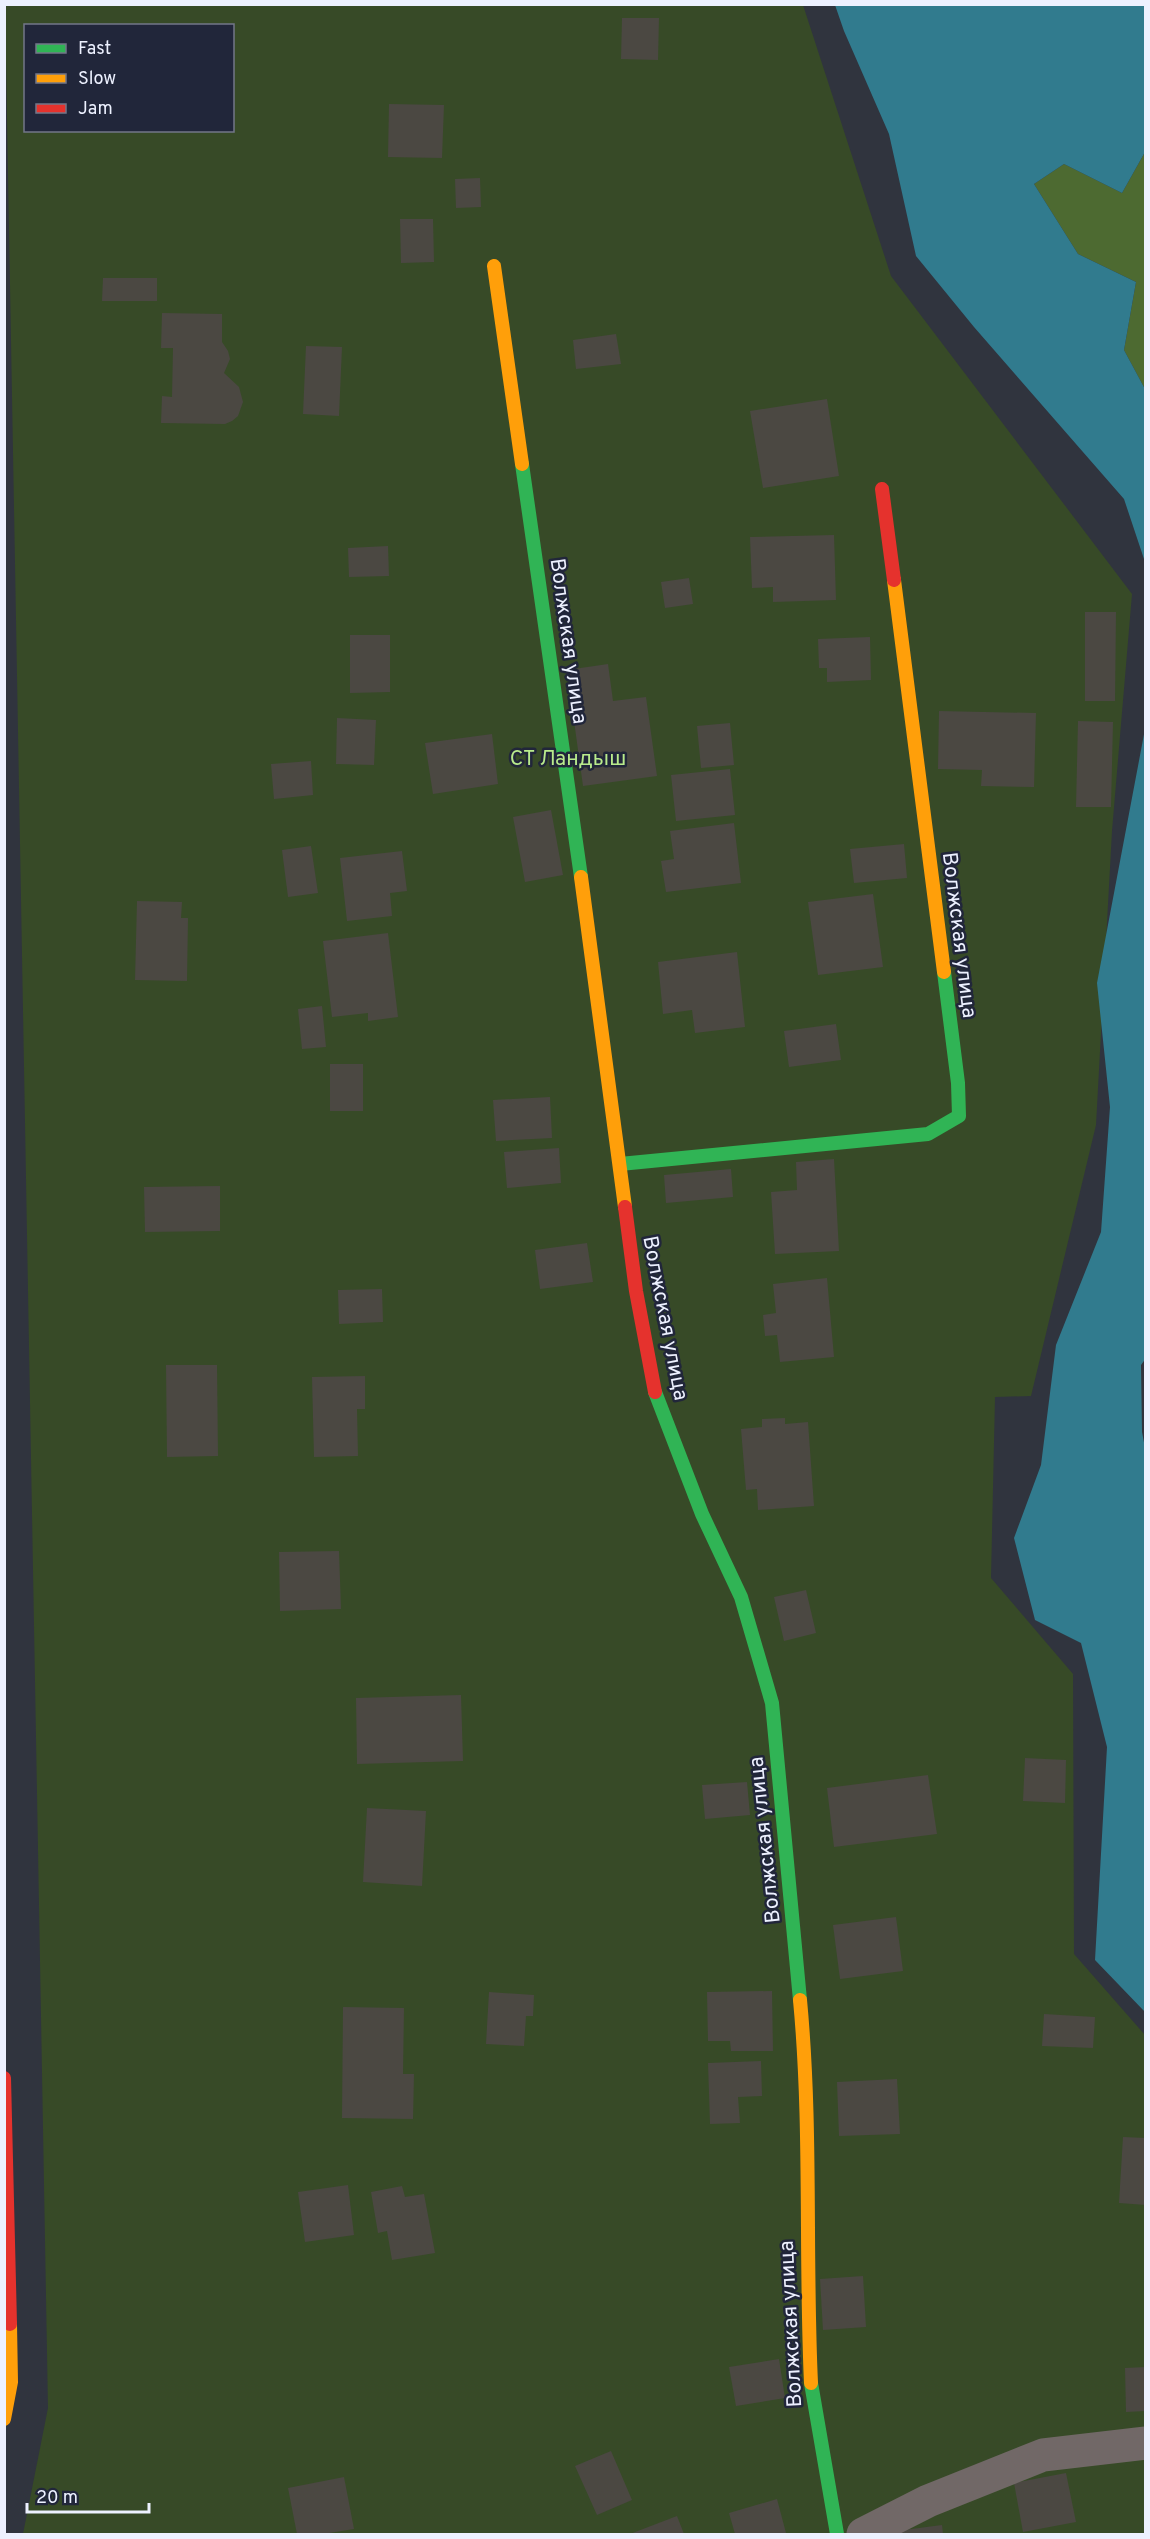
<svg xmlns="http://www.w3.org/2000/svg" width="1150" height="2539" font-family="Overpass,sans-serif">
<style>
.green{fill:#374a27;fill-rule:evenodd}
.forest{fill:#4d6a31}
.water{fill:#317b8e}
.building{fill:#4b4842}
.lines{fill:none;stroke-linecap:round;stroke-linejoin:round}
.street{stroke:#716867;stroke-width:33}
.fast{stroke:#30b455;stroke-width:14}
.slow{stroke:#ff9f0a;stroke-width:14}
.jam{stroke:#e5322d;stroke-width:14}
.labels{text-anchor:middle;stroke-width:5;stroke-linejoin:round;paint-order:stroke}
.street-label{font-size:21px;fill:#edf1ff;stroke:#21263a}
.park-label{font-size:21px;fill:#b9eb8c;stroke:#21263a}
</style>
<rect width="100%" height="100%" fill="#30343e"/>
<path class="green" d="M5 5H803L891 276 1132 594 1112 831 1096 1125 1031 1396 995 1397 991 1578 1073 1674 1074 1954 1145 2035V2534H23L48 2408ZM26 26H232V130H26Z"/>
<polygon class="forest" points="1145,152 1145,389 1124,350 1136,282 1078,254 1034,184 1064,164 1122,193"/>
<g class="water">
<polygon points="835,5 1145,5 1145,152 1122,193 1064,164 1034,184 1078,254 1136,282 1124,350 1145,389 1145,562 1124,499 974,327 916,256 889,134 844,31"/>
<polygon points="1145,729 1146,1358 1141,1365 1142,1432 1146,1453 1145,2012 1095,1960 1107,1747 1081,1643 1035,1620 1014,1538 1041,1465 1056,1345 1101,1232 1110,1107 1097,983"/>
</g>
<g class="building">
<polygon points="622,18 659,18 658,60 621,59"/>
<polygon points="389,104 444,105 442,158 388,157"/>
<polygon points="480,178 481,207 456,208 455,179"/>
<polygon points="400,219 433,219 434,262 401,263"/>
<polygon points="103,278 157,278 157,301 102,301"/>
<polygon points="162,313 222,314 222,342 228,351 230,359 224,373 239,387 243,402 238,416 232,421 225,424 161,423 162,396 172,397 173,348 161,348"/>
<polygon points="616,334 621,364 576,369 573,340"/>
<polygon points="306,346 342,347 339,416 303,414"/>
<polygon points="827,399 839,476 763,488 750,411"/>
<polygon points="834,535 836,600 773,602 773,587 752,588 750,537"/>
<polygon points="388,546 389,576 349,577 348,548"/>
<polygon points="689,578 693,604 665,608 661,582"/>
<polygon points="1085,612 1116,612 1115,701 1085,701"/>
<polygon points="350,635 390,635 390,692 350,693"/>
<polygon points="870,637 871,680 827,682 827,668 819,668 818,639"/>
<polygon points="608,664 613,701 646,697 657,776 583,786 567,670"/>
<polygon points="939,711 1036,713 1034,787 981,786 982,770 938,769"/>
<polygon points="337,718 376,720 374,765 336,764"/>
<polygon points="1078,721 1113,722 1111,807 1076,807"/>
<polygon points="730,723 734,765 701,768 697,726"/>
<polygon points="492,734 498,784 433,794 425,743"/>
<polygon points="311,761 313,795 274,799 271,764"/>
<polygon points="730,769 735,815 676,821 671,775"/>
<polygon points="551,810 563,875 525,882 513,817"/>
<polygon points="734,823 741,883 666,892 661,861 674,859 670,831"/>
<polygon points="904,844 907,878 854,883 850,849"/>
<polygon points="311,846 318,893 288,897 282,850"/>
<polygon points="402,851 407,891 390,893 392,916 347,921 340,858"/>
<polygon points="873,894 883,967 818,975 808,902"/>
<polygon points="137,901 182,902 181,918 188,918 187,981 135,980"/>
<polygon points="388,933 398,1017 368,1021 368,1013 332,1017 323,941"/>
<polygon points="737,952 745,1027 695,1033 692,1010 663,1014 658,962"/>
<polygon points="322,1006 326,1047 302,1049 298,1009"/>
<polygon points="836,1024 841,1060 789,1067 784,1031"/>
<rect x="330" y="1064" width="33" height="47"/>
<polygon points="550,1097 552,1138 496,1141 493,1100"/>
<polygon points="559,1148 561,1183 507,1188 504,1152"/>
<polygon points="834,1159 839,1251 775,1254 771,1192 797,1190 796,1162"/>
<polygon points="731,1169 733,1197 666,1203 664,1175"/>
<polygon points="220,1186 220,1231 145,1232 144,1187"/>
<polygon points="587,1243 593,1282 540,1289 535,1250"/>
<polygon points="827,1278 834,1357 780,1362 777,1335 765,1336 763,1315 776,1313 773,1284"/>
<polygon points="382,1289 383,1322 339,1324 338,1290"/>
<polygon points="166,1365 217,1365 218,1456 167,1457"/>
<polygon points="365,1376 365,1409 357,1409 358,1456 314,1457 312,1377"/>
<polygon points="785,1418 785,1424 808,1422 814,1506 758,1510 757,1489 746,1490 741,1429 762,1427 762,1419"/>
<polygon points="339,1551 341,1609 280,1611 279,1552"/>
<polygon points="806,1590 816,1633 784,1641 774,1597"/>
<polygon points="461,1695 463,1761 357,1764 356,1698"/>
<polygon points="1025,1758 1066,1760 1065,1803 1023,1801"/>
<polygon points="928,1775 937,1834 834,1847 827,1788"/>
<polygon points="747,1782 750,1815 705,1819 702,1785"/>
<polygon points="367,1808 426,1811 422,1886 363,1882"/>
<polygon points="896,1917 903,1971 840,1979 833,1925"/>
<polygon points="772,1991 773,2051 731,2051 730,2041 708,2041 707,1992"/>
<polygon points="489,1992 534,1995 533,2016 526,2016 524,2046 486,2044"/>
<polygon points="343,2007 404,2008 403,2074 414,2074 413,2119 342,2118"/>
<polygon points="1044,2014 1095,2017 1093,2048 1042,2046"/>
<polygon points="761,2061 762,2096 738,2097 740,2123 710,2124 708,2063"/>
<polygon points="897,2079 900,2134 839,2136 837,2082"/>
<polygon points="1123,2137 1146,2138 1146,2205 1119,2203"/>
<polygon points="348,2185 354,2235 305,2242 298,2192"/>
<polygon points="402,2186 405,2197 424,2194 435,2253 392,2260 387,2231 378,2233 371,2192"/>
<polygon points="863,2276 866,2327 823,2330 820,2279"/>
<polygon points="779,2359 785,2398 736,2406 729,2367"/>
<polygon points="1146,2367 1146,2411 1126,2412 1125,2368"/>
<polygon points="611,2451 632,2500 597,2515 575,2466"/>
<polygon points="1066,2473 1076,2522 1023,2532 1014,2483"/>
<polygon points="344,2477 354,2529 323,2534 297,2534 288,2488"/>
<polygon points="777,2499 786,2533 735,2534 729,2513"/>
<polygon points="677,2516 684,2534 630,2534"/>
<polygon points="942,2525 943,2534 896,2534 896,2531"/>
</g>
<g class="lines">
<polyline class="street" points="863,2534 928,2501 1043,2455 1146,2443"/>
<g class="fast">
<polyline points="522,464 581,877"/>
<polyline points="620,1164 928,1134 959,1116 958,1083 944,972"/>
<polyline points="655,1392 702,1514 741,1597 772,1703 800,2000"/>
<polyline points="811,2383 837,2534"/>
</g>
<g class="slow">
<polyline points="494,266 522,464"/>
<polyline points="894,580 944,972"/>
<polyline points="581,877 625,1207"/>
<path d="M800 2000C812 2127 805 2256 811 2383"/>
<polyline points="4,2419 11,2382 10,2324"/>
</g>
<g class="jam">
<polyline points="882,489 894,580"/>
<polyline points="625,1207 636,1291 655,1392"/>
<polyline points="4,2078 10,2324"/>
</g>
</g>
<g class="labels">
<g class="street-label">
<text transform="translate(569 641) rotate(82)" y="7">Волжская улица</text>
<text transform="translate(960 935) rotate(83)" y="7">Волжская улица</text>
<text transform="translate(666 1318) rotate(79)" y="7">Волжская улица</text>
<text transform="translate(764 1840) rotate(-96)" y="7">Волжская улица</text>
<text transform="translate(790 2324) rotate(-93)" y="7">Волжская улица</text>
</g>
<g class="park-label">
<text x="568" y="765">СТ Ландыш</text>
</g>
</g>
<rect width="1150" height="2539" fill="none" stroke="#edf1ff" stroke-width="12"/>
<rect x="24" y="24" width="210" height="108" fill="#21263a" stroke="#737789" stroke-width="1.5"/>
<rect x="36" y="44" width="30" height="9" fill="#30b455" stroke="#737789" stroke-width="1.5"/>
<text x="78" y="54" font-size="18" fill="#edf1ff">Fast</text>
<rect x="36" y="74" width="30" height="9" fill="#ff9f0a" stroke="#737789" stroke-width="1.5"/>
<text x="78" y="84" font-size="18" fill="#edf1ff">Slow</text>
<rect x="36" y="104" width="30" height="9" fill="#e5322d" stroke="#737789" stroke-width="1.5"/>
<text x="78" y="114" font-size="18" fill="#edf1ff">Jam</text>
<path d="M27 2503v9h122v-9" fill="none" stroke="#edf1ff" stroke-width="3"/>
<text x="36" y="2503" font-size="18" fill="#edf1ff" stroke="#21263a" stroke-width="4.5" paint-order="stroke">20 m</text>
</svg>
